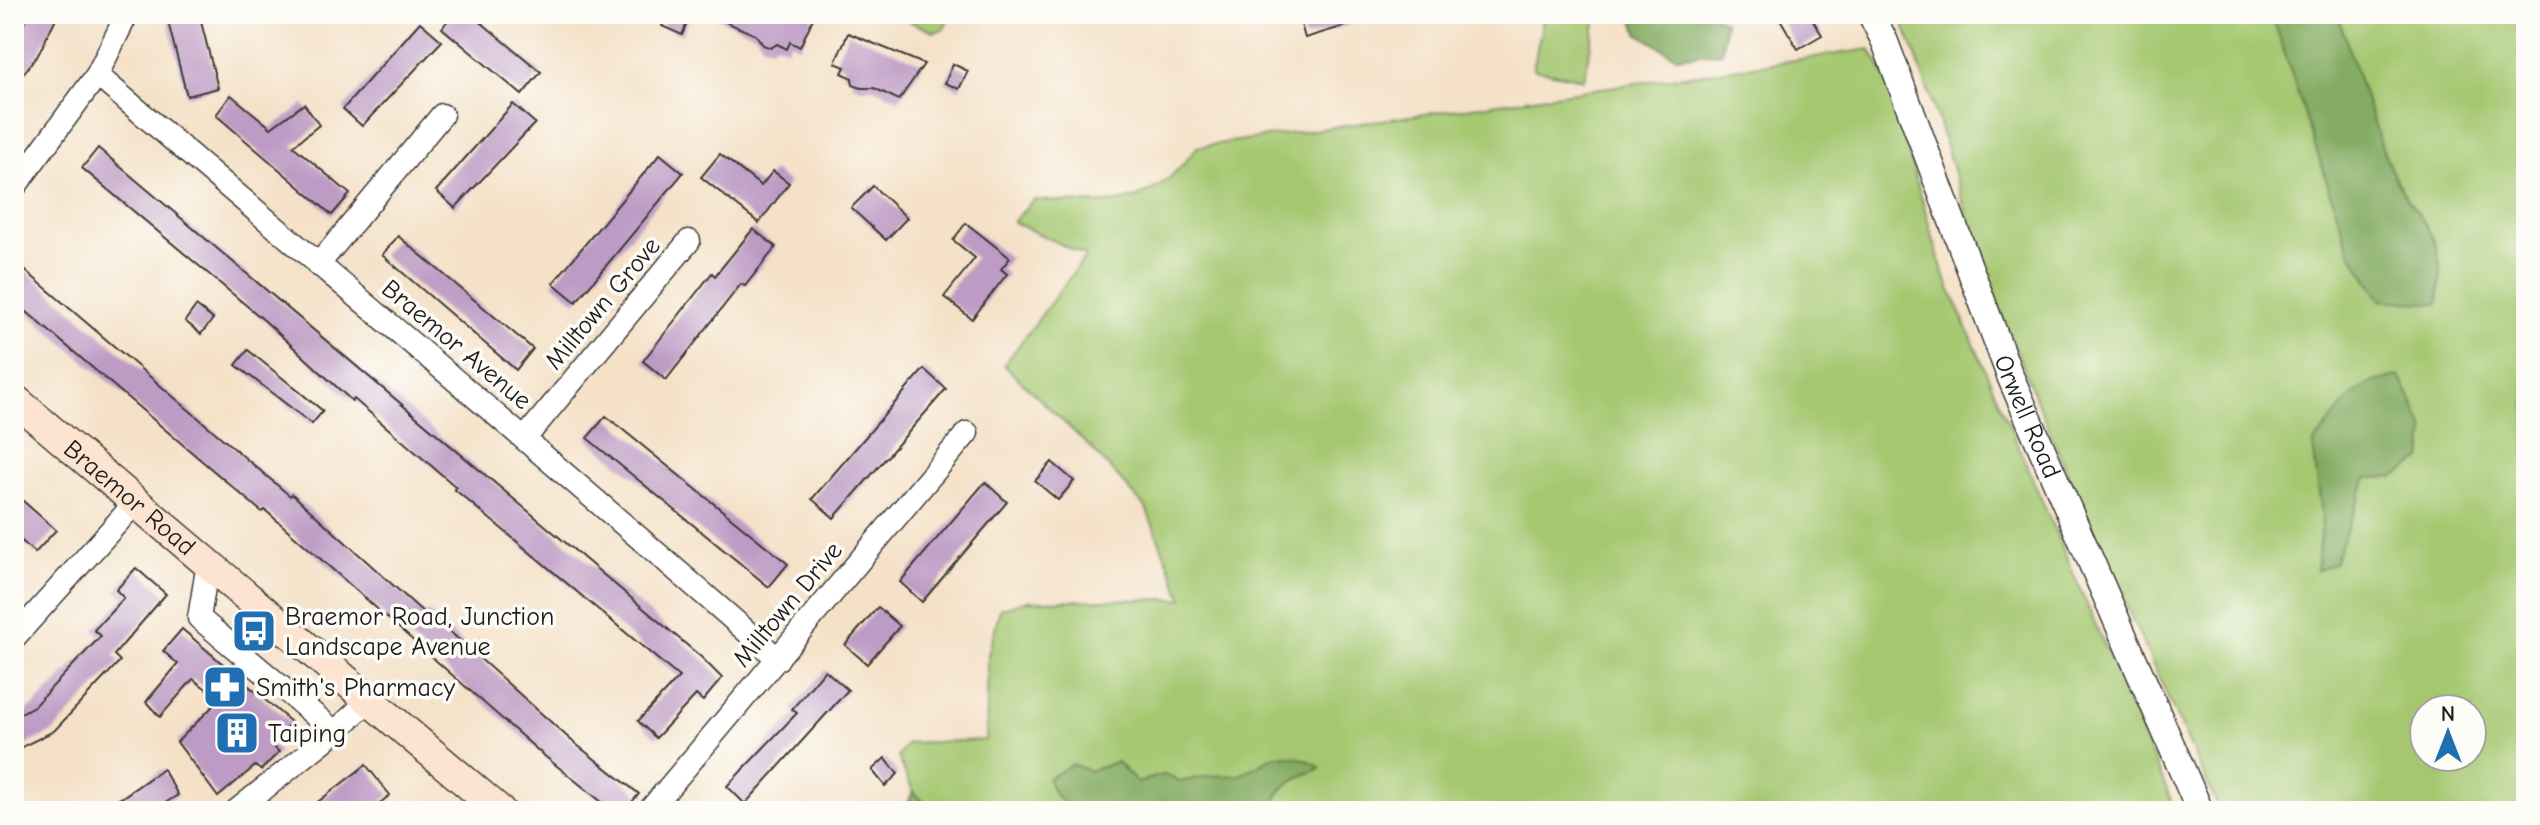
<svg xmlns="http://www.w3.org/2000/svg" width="2540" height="825" font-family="'Comic Neue',sans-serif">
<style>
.green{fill:#a4c770;stroke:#607246;stroke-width:2;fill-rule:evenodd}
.forest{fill:#83ac62;stroke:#50643f;stroke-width:2}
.building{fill:#be9bc5}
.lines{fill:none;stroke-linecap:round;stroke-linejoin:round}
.minor-casing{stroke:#3c3a36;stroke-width:25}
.tertiary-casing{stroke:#3c3a36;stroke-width:29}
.secondary-casing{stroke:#3c3a36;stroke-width:33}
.minor{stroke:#fff;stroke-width:22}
.tertiary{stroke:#fff;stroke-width:26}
.secondary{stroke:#fde4d0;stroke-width:30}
.labels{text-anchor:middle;stroke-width:7;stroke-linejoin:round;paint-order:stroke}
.street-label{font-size:26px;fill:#1c1c1c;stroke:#fdfcf7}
.poi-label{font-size:26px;fill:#1c1c1c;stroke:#fdfcf7;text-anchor:start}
</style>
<rect width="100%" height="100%" fill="#fdfcf7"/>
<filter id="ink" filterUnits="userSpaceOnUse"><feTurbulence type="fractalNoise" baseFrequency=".0125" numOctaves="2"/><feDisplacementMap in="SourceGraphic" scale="16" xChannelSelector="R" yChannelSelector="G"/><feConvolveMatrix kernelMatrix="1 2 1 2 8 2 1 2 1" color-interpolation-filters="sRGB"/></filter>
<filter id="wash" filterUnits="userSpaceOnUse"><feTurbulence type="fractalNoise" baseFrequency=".006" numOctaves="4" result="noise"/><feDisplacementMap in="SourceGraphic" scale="32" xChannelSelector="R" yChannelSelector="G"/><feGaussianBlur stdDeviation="1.8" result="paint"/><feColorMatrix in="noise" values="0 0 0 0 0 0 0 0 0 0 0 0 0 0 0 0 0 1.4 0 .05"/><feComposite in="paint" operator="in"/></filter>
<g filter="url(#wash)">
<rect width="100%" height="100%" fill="#f4e1c7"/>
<g class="green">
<polygon points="893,14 950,14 944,29 934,32"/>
<polygon points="1544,14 1597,14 1584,79 1533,69"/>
<path d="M1899 14H2526V811H2220C2140 636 2058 463 1990 283 1957 194 1937 101 1899 14ZM2424 709H2472V757H2424Z"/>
<path d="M1870 49 1886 77 1943 272 2176 811H905L913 791 898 757 907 743 986 740 988 655 1000 609 1024 601 1183 599 1146 508 1093 450 1004 365 1086 256 1013 222 1033 200C1110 204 1146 215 1197 147Z"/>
</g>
<g class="forest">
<polygon points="1630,14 1711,14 1725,22 1722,52 1677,57 1639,34"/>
<path d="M2267 14H2337C2355 64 2369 116 2389 165 2413 225 2450 225 2438 304L2381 300 2350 252 2277 30Z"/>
<path d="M2400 376 2425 429 2422 459 2394 477 2367 478 2334 563 2316 571 2322 517 2313 445C2342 408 2351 382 2400 376Z"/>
<path d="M1275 756C1293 756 1306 757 1321 768 1297 777 1277 784 1272 811H1089C1067 806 1054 802 1048 779L1072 764 1089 771 1117 762 1137 783C1156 778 1164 769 1180 782L1208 776 1240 775Z"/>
<polygon points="913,791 932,811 905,811"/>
</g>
<g id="blocks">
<g class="building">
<polygon points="29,14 58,14 38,55 14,85 14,40"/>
<polygon points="199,14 218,88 187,96 168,22"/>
<polygon points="453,14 471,14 541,72 522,95 442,28"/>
<polygon points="668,14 691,14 682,35 662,26"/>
<polygon points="707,14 815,14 800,47 790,42 787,49 777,44 771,48 763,45 756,35"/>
<polygon points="1298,14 1370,14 1371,18 1305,38"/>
<polygon points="1777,14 1809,14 1822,35 1798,49"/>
<polygon points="420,22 442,41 362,126 343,109"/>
<polygon points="848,33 924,64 899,100 874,88 861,88 853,85 852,78 842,73 845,67 835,63"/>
<polygon points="953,64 968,71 959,89 945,83"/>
<polygon points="231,95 271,128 304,104 319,125 293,146 350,194 332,215 216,115"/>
<polygon points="513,104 535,123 455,208 436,191"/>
<polygon points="98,148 701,657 722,678 703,701 696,695 656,738 638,721 679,677 454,489 456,487 354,399 352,401 265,321 82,168"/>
<polygon points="660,154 683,173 576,302 553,283"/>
<polygon points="720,154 761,186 773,171 789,183 759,223 701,177"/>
<polygon points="873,186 907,218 886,240 851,208"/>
<polygon points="966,223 1010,258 1001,269 1007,274 972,319 944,297 975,258 953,240"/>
<polygon points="753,229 776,247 745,286 741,284 666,380 643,361 712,273 715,276"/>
<polygon points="398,236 533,349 516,370 382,255"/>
<polygon points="14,261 290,496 292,494 425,614 428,612 572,741 639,794 624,811 613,811 542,754 265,510 262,512 14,301"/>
<polygon points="196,306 213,319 201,334 185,321"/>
<polygon points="248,350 323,411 312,424 236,365"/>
<polygon points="924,369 946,389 834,518 812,499"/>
<polygon points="606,416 788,564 769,587 587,438"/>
<polygon points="1052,462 1074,481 1058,500 1035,481"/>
<polygon points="985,482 1007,502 922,602 900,582"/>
<polygon points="14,493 56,530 35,553 14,534"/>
<polygon points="136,568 166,594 114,655 120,661 54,731 14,751 14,717 34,706 101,636 94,630 124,598 116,590"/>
<polygon points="878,607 900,626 867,664 845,645"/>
<polygon points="182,629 291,722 271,744 279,752 261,770 255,766 218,797 177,742 220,699 193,679 160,717 146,702 178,664 163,651"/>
<polygon points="825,670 848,690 745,804 727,786 797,713 792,709"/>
<polygon points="885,758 898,774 885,786 872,770"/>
<polygon points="366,765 390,795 370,811 306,811"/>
<polygon points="163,769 178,795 152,811 91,811 121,798"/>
</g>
</g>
</g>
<g filter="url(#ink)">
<use href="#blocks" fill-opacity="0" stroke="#3c3a36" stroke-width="2"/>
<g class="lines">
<g class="minor-casing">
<g id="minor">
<path d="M97 75C324 270 554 461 778 659"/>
<polyline points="14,188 97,75 127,14"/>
<polyline points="318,265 442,115"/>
<polyline points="526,437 689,241"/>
<polyline points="208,563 199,618 335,732"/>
<polyline points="14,638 136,502"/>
<polyline points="236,811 335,732 369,700"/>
<polyline points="649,811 967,433"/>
</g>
</g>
<g class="tertiary-casing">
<g id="tertiary">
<path id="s1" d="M1871 14 1885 42 2010 376 2200 811"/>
</g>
</g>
<g class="secondary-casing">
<g id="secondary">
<path id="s2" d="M14 399 500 811"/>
</g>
</g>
<use href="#minor" class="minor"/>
<use href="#tertiary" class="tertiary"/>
<use href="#secondary" class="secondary"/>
</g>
</g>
<defs>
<g id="bus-square" transform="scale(2.3)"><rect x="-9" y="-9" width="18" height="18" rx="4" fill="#1f6fb2" stroke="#fdfcf7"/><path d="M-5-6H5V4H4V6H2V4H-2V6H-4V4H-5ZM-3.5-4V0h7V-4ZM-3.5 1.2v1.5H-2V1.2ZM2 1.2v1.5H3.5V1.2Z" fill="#fff"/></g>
<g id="pharmacy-square" transform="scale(2.3)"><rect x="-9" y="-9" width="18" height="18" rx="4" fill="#1f6fb2" stroke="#fdfcf7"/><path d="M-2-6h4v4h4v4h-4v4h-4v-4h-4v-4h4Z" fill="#fff"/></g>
<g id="building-square" transform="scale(2.3)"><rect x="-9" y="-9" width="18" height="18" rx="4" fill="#1f6fb2" stroke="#fdfcf7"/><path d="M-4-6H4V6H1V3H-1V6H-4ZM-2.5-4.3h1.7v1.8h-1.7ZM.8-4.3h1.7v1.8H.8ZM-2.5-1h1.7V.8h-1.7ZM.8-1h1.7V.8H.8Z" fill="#fff"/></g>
</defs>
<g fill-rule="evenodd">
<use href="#bus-square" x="254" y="631"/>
<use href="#pharmacy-square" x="225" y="687"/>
<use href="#building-square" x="237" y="733"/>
</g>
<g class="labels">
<g class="street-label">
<text transform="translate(602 303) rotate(-50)" y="9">Milltown Grove</text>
<text transform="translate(457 344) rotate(40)" y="9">Braemor Avenue</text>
<text dy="9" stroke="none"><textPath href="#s1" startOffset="432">Orwell Road</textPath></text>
<text dy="9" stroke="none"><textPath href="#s2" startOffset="152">Braemor Road</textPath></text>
<text transform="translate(787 604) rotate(-50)" y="9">Milltown Drive</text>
</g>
<g class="poi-label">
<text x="285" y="625">Braemor Road, Junction<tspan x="285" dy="30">Landscape Avenue</tspan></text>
<text x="256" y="696">Smith's Pharmacy</text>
<text x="268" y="742">Taiping</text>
</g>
</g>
<rect width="2540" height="825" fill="none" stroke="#fdfcf7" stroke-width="48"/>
<g transform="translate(2448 733)"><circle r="38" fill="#fdfcf7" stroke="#a3a29f" stroke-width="2"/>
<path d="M0-6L14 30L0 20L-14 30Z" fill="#1f6fb2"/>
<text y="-12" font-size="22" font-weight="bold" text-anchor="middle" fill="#1c1c1c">N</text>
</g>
</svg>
